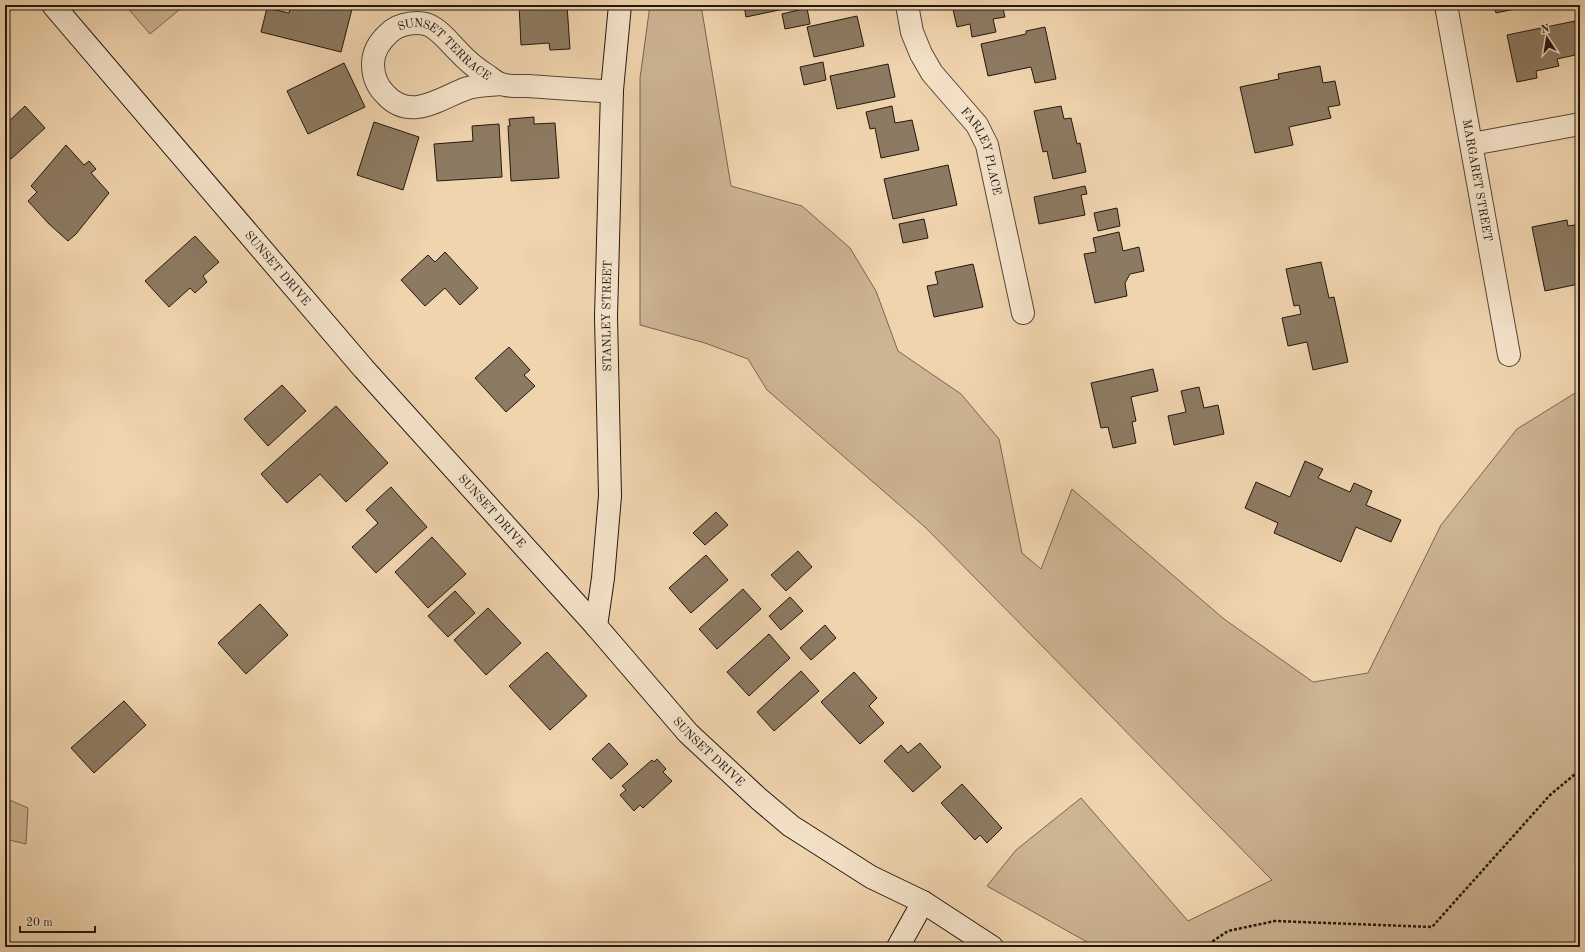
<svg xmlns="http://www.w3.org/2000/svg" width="1585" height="952" font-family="'Old Standard TT',serif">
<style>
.green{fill:#cdb493;stroke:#776651}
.building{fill:#8d7a62;stroke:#21180f}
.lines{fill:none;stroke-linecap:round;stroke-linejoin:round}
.street-casing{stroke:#554737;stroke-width:24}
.secondary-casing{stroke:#21180f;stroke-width:24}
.path{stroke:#21180f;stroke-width:2.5;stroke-dasharray:3 2;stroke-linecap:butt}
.street{stroke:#f5e3ca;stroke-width:22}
.secondary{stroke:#f5e3ca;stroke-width:22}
.labels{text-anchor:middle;stroke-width:3;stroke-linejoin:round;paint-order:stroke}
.street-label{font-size:12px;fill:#21180f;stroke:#f5e3ca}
</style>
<rect width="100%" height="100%" fill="#f0d4ae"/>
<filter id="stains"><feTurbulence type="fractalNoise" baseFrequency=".005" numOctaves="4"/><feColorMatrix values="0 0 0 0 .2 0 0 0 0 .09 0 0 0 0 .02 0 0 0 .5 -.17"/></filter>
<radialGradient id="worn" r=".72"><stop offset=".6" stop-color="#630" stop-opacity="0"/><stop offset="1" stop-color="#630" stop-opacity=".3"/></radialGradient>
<g class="green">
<polygon points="125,5 185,5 150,34"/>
<polygon points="650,5 701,5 731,186 802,206 850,248 876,291 898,351 961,394 999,439 1022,553 1041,569 1072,489 1224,619 1313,682 1368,673 1441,525 1517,429 1580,390 1580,947 1096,947 987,886 1016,850 1081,798 1188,921 1272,880 926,528 767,390 748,359 705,343 640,325 640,78"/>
<polygon points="5,798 28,808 26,844 5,839"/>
</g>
<g class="building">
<polygon points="291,5 353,5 341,52 261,32 267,8 289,13"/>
<polygon points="519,5 567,5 570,49 550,50 549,43 521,45"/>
<polygon points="744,5 803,5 746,17"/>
<polygon points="952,5 1002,5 1005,17 993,19 996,32 972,37 970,24 957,27"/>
<polygon points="1494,5 1534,5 1496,13"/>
<polygon points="807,8 810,24 785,29 782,14"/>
<polygon points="857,16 864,46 814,57 807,27"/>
<polygon points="1580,20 1580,54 1557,59 1559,66 1536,71 1537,78 1517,82 1507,35"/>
<polygon points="1045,27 1056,79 1035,83 1031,67 988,76 981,44 1026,34 1026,31"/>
<polygon points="823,62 826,80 804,85 800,67"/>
<polygon points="344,63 365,107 308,134 287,91"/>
<polygon points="888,64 895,97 837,109 830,76"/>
<polygon points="1320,66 1323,83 1335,81 1340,105 1328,107 1331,118 1289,127 1293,145 1255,153 1240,87 1279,79 1278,74"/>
<polygon points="25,106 45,128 11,159 5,152 5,125"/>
<polygon points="892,106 895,123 912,120 919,150 881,158 875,128 870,129 866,112"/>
<polygon points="1061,106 1064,119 1071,118 1077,144 1080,143 1086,172 1053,179 1047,151 1043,152 1034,111"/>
<polygon points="534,117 534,124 555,123 559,178 511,181 508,126 510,126 509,119"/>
<polygon points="374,122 419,137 403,190 357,175"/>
<polygon points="499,124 502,177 437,181 434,144 473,141 472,126"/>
<polygon points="66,145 84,165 89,161 96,169 91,173 109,193 76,234 68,241 49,224 28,201 37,192 31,186"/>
<polygon points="948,165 957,205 893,219 884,179"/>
<polygon points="1085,186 1087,194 1081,195 1085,215 1039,224 1034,197"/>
<polygon points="1117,208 1120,226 1098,231 1094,213"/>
<polygon points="924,219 928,238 903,243 899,224"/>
<polygon points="1567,220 1568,226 1575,225 1580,247 1580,290 1579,284 1545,291 1532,227"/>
<polygon points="1119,232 1123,251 1139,247 1144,271 1130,274 1125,283 1127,296 1095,303 1084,254 1096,252 1093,238"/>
<polygon points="195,236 219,262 203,276 207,282 195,293 190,288 169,307 145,281"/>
<polygon points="445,252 478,288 460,305 445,288 425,306 401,280 428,255 435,262"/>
<polygon points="1321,262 1329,298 1334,297 1348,362 1313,370 1307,342 1288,346 1282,318 1301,314 1299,305 1294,306 1286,269"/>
<polygon points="973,264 983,307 934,317 927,286 938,284 935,272"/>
<polygon points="509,347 530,370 524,375 535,386 506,412 475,378"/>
<polygon points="1153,369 1158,391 1131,397 1136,421 1132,422 1136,443 1113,448 1108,427 1101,428 1091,383"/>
<polygon points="282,385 306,411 268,446 244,419"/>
<polygon points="1199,387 1204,408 1218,405 1224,434 1174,445 1168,416 1186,412 1181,391"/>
<polygon points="336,406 388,463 346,502 320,474 287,503 261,474"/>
<polygon points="1305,461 1323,469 1318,478 1350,492 1354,483 1372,491 1366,505 1401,520 1391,542 1356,527 1341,562 1274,533 1278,523 1245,508 1256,482 1290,497"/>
<polygon points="391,487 427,527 376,573 352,547 378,523 366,510"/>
<polygon points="716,512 728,525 705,545 693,533"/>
<polygon points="432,537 466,574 428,608 395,572"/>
<polygon points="798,551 812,567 786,591 771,575"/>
<polygon points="706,555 728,580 691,613 669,588"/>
<polygon points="743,589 761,609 717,649 699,629"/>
<polygon points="455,591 475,613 448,637 428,616"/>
<polygon points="790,597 803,611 781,630 769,616"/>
<polygon points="260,604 288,635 246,674 218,643"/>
<polygon points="488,608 521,643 486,675 454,640"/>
<polygon points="825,625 836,638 811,660 800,648"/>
<polygon points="769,634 790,658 749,696 727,672"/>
<polygon points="547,652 587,696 550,730 509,686"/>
<polygon points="801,671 819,691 774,731 757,712"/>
<polygon points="854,672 877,698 869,706 884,723 860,744 821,702"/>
<polygon points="124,701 146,725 94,773 71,748"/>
<polygon points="609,743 628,764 611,779 592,759"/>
<polygon points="920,743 941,767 913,792 884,761 901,745 908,753"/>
<polygon points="657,759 666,769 663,772 672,781 643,808 640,805 634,811 620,795 626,790 622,786 652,760 654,762"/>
<polygon points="962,784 1002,828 987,843 980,835 975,840 941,803"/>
</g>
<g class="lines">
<g class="street-casing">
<g id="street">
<path id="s1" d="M907 5 912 32 921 54 932 73 977 125 987 145 1023 313"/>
<path id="s2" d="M1446 5 1509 355"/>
<path id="s3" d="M501 84C491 85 478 85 468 88 441 97 411 123 385 94 377 86 373 76 373 64 373 51 380 41 389 33 399 23 422 19 434 28 443 34 450 43 458 51 467 61 477 69 488 76 492 79 497 83 501 84 509 87 520 86 528 86 553 88 577 89 601 91L612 90"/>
<polyline points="1472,144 1580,124"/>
</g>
</g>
<g class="secondary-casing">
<g id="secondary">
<path id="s4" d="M53 5 364 369 596 626 688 733 759 799 791 826 871 877 923 902 992 947"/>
<path id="s5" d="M596 626 603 578 610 496 606 317 612 90 620 5"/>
<polyline points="898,947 923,902"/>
</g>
</g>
<polyline class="path" points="1204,947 1228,931 1275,921 1432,927 1550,795 1580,770"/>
<use href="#street" class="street"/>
<use href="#secondary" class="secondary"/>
</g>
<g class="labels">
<g class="street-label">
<text dy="4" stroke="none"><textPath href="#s3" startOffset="260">SUNSET TERRACE</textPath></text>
<text dy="4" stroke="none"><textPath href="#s1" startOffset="168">FARLEY PLACE</textPath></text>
<text dy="4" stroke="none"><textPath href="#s2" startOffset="178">MARGARET STREET</textPath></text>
<text dy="4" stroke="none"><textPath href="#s4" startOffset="346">SUNSET DRIVE</textPath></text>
<text dy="4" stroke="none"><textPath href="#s5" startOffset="311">STANLEY STREET</textPath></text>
<text dy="4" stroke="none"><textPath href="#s4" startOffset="670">SUNSET DRIVE</textPath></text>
<text dy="4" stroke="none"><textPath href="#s4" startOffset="994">SUNSET DRIVE</textPath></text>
</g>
</g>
<rect width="1585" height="952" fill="none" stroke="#f0d4ae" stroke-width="20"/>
<rect x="6" y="6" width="1573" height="940" fill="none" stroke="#21180f" stroke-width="2"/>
<rect x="10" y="10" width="1565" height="932" fill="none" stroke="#21180f"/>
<g transform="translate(1547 38) rotate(348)" stroke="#f5e3ca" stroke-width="3" paint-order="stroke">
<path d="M0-3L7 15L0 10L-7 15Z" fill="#21180f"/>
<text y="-6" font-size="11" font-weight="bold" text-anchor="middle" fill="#21180f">N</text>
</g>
<path d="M20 926v6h75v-6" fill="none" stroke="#21180f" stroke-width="2"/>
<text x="26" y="926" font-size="12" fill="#21180f" stroke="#f5e3ca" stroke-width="3" paint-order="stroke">20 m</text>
<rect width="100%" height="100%" filter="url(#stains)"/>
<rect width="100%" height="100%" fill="url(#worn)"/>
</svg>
